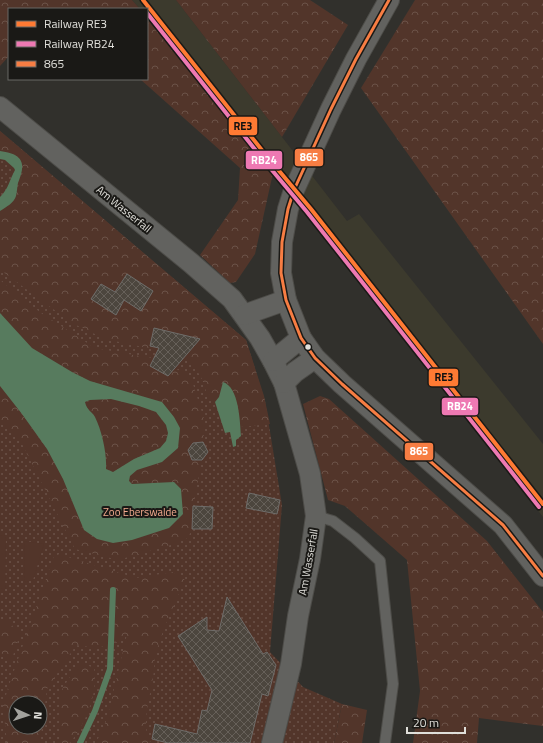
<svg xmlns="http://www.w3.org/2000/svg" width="543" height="743" font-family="'Titillium Web',sans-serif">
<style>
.built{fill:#3c3a2d}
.grass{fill:url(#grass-dots);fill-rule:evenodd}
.forest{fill:url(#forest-crowns);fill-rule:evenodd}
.garden{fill:#52352a}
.water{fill:#577b5e;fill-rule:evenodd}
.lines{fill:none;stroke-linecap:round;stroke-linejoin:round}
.stream{stroke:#577b5e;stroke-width:6}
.building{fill:url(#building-cross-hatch);stroke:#6f6d6a}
.lane-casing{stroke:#4d4c48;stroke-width:12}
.street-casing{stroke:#4d4c48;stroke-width:22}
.lane{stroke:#62625f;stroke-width:10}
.street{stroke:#62625f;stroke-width:20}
.bus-1-casing{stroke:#1a1916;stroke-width:6}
.bus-1{stroke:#f77d43;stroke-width:3}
.rail-1-casing{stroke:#1a1916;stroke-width:7}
.rail-2-casing{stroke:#1a1916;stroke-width:7}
.rail-1{stroke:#ff7a33;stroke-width:4}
.rail-2{stroke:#ee79b3;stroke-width:4}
.bus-dot{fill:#e0dfda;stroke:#1a1916;stroke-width:1.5}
.labels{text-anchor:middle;stroke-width:4;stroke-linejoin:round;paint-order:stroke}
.street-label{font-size:11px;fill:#e0dfda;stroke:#1a1916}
.park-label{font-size:11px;fill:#f3aa8e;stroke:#1a1916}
.line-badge{stroke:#1a1916;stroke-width:1.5}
.badge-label{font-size:11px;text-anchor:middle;font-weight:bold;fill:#fff}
.pale-badge-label{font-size:11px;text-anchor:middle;font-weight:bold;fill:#111}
</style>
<defs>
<pattern id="grass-dots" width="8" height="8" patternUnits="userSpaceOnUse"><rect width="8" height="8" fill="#52352a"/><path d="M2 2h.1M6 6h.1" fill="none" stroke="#6b5248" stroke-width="1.8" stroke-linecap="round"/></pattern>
<pattern id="forest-crowns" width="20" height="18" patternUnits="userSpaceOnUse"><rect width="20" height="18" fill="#52352a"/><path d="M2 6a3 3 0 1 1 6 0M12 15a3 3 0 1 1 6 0" fill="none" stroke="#6b5248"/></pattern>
<pattern id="building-cross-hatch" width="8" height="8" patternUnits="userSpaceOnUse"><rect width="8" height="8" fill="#4c463e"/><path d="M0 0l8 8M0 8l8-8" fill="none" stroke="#666059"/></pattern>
</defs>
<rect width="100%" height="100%" fill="#31302c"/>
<polygon class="built" points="132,0 176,0 347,221 359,214 543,444 543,517 273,173 147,18 147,9 140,9"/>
<path class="grass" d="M0 131 246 340 265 401 282 505 270 652 303 687 342 704 334 743H0ZM16 703H40V727H16Z"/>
<g class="forest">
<polygon points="0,0 132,0 140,9 9,9 9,56 0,66"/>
<polygon points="176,0 310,0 348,25 282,137"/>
<polygon points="415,0 543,0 543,344 361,88"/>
<polygon points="147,18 273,173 255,254 236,282 230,283 200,255 238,200 240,168 140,79 147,79"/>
<path d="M0 131 246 340 264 396 270 424 240 427 238 406 221 389 219 397 215 402 206 391 202 379 193 364 176 354 105 339 72 323 3 272 0 269V211C19 198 15 192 23 172L6 152 0 151Z"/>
<path d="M0 280 41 313 95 348 145 357 154 358 178 370 184 371 192 381 205 422 203 442 193 443 188 450 192 460H202L193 506 192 529 188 538 174 544 118 560 75 549 20 440 0 419V386C23 415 46 445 63 478 71 495 77 512 84 530L158 483 131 484 129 481 130 476 137 470 162 462 174 417 109 387 90 381 72 372 32 348 0 313Z"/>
<polygon points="320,396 329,399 487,541 543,612 543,726 479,718 477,743 413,743 420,691 407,560 345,506 328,500 303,404"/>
<polygon points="111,399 139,406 156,412 166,425 168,433 166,441 160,448 134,459 113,472 106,469 107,459 95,416 87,410 85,402 90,400"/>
<path d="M55 553 136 578 173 572 185 580C174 606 161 631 155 658 154 666 154 675 152 683 149 702 142 722 149 741L156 743H96L107 719 127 634 116 643 97 648 76 645 47 689 40 743H7L3 706 8 688ZM16 703H40V727H16Z"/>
<polygon points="6,619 20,634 11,662 0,652 0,625"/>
<path d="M82 663 94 668C98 695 86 722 70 743H60L61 691 73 672Z"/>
<polygon points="342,704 367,710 362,743 334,743"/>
</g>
<g class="garden">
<polygon points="0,535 6,536 5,590 0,588"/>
<polygon points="24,541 44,544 33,580 25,582"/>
</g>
<g class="water">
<path d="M0 151C24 154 26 164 18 183 17 188 17 192 16 196 14 203 6 207 0 211V197C9 188 9 181 15 170L14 168 5 160 0 159Z"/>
<path d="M0 313 32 348 72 372 90 381 162 402 174 417 180 428 178 448 162 462 137 470 130 476 129 481 132 484 174 482 181 489 183 514 169 528 132 540 113 543 97 539 84 530 63 479 47 449 22 414 0 386ZM111 399 139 406 156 412 166 425 168 433 166 441 160 448 134 459 113 472 106 469C107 454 102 431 95 417 92 411 87 411 85 402L90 400Z"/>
<path d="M223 382C239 387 240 421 241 436L236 440V446L233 447 230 432 225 433 215 402 219 397Z"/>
</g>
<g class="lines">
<polyline class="stream" points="80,743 95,711 110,669 113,590"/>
</g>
<g class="building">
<polygon points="127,274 153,291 141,311 124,300 116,315 91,299 101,284 115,292"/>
<polygon points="154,328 200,339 168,376 150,366 159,348 150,346"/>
<polygon points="203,442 208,452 202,460 192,460 188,450 193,443"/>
<polygon points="249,493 280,500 277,514 246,508"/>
<polygon points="193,506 213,507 212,529 192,529"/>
<polygon points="227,597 263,654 267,652 276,665 268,696 262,694 250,743 168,743 152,739 155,724 197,734 202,710 207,711 212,690 178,636 207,617 207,630 219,631"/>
</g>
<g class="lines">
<g class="lane-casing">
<polyline id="lane" points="316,516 333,521 355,538 380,561 393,684 385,743"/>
</g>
<g class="street-casing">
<g id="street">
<polyline points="389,0 356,59 331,109 294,190 288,209 282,242 281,273 286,300 301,338 315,358 342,384 503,525 543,576"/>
<polyline points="0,107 191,263 232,299 260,338 273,361 284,383 310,474 316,516 310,559 298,616 291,664 272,743"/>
<polyline points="244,315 286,300"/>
<polyline points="273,361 301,338"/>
<polyline points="284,383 295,372 315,358"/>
</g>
</g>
<use href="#lane" class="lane"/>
<use href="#street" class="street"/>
<g class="bus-1-casing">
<polyline id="bus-1" points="389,0 356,59 331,109 294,190 288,209 282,242 281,273 286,300 301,338 315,358 342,384 503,525 543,576"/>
</g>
<use href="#bus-1" class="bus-1"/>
<g class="rail-1-casing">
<polyline id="rail-1" points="143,0 265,154 311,209 543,504"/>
</g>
<g class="rail-2-casing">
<polyline id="rail-2" points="147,13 261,157 307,212 539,507"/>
</g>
<use href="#rail-1" class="rail-1"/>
<use href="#rail-2" class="rail-2"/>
</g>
<circle class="bus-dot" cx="308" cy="347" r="3.5"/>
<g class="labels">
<g class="street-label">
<text transform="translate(124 209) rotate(39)" y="4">Am Wasserfall</text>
<text transform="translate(308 562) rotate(-80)" y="4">Am Wasserfall</text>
</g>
<g class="park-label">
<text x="140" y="516">Zoo Eberswalde</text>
</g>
</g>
<g class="line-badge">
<rect x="228" y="116" width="30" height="20" rx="4" fill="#ff7a33"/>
<rect x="294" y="148" width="30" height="19" rx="4" fill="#f77d43"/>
<rect x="245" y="150" width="38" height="20" rx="4" fill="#ee79b3"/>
<rect x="428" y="368" width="31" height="19" rx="4" fill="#ff7a33"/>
<rect x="441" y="397" width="38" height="19" rx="4" fill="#ee79b3"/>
<rect x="404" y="442" width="30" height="19" rx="4" fill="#f77d43"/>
</g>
<g class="badge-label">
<text x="309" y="161">865</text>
<text x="264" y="164">RB24</text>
<text x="460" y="410">RB24</text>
<text x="419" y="455">865</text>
</g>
<g class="pale-badge-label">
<text x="243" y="130">RE3</text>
<text x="444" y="381">RE3</text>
</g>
<rect x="8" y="8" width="140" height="72" fill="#1a1916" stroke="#696864"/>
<rect x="16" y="21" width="20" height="6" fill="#ff7a33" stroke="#696864"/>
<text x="44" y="28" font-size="12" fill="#e0dfda">Railway RE3</text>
<rect x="16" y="41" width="20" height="6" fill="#ee79b3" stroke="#696864"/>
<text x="44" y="48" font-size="12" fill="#e0dfda">Railway RB24</text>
<rect x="16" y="61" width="20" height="6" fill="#f77d43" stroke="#696864"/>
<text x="44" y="68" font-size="12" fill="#e0dfda">865</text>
<g transform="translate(28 715) rotate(93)"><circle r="19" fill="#1a1916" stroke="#696864"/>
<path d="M0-3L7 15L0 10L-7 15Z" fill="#a3a29d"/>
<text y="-6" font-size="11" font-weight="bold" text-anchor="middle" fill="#e0dfda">N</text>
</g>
<path d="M407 727v6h58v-6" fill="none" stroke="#e0dfda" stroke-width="2"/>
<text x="413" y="727" font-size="12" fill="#e0dfda" stroke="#1a1916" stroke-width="3" paint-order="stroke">20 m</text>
</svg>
